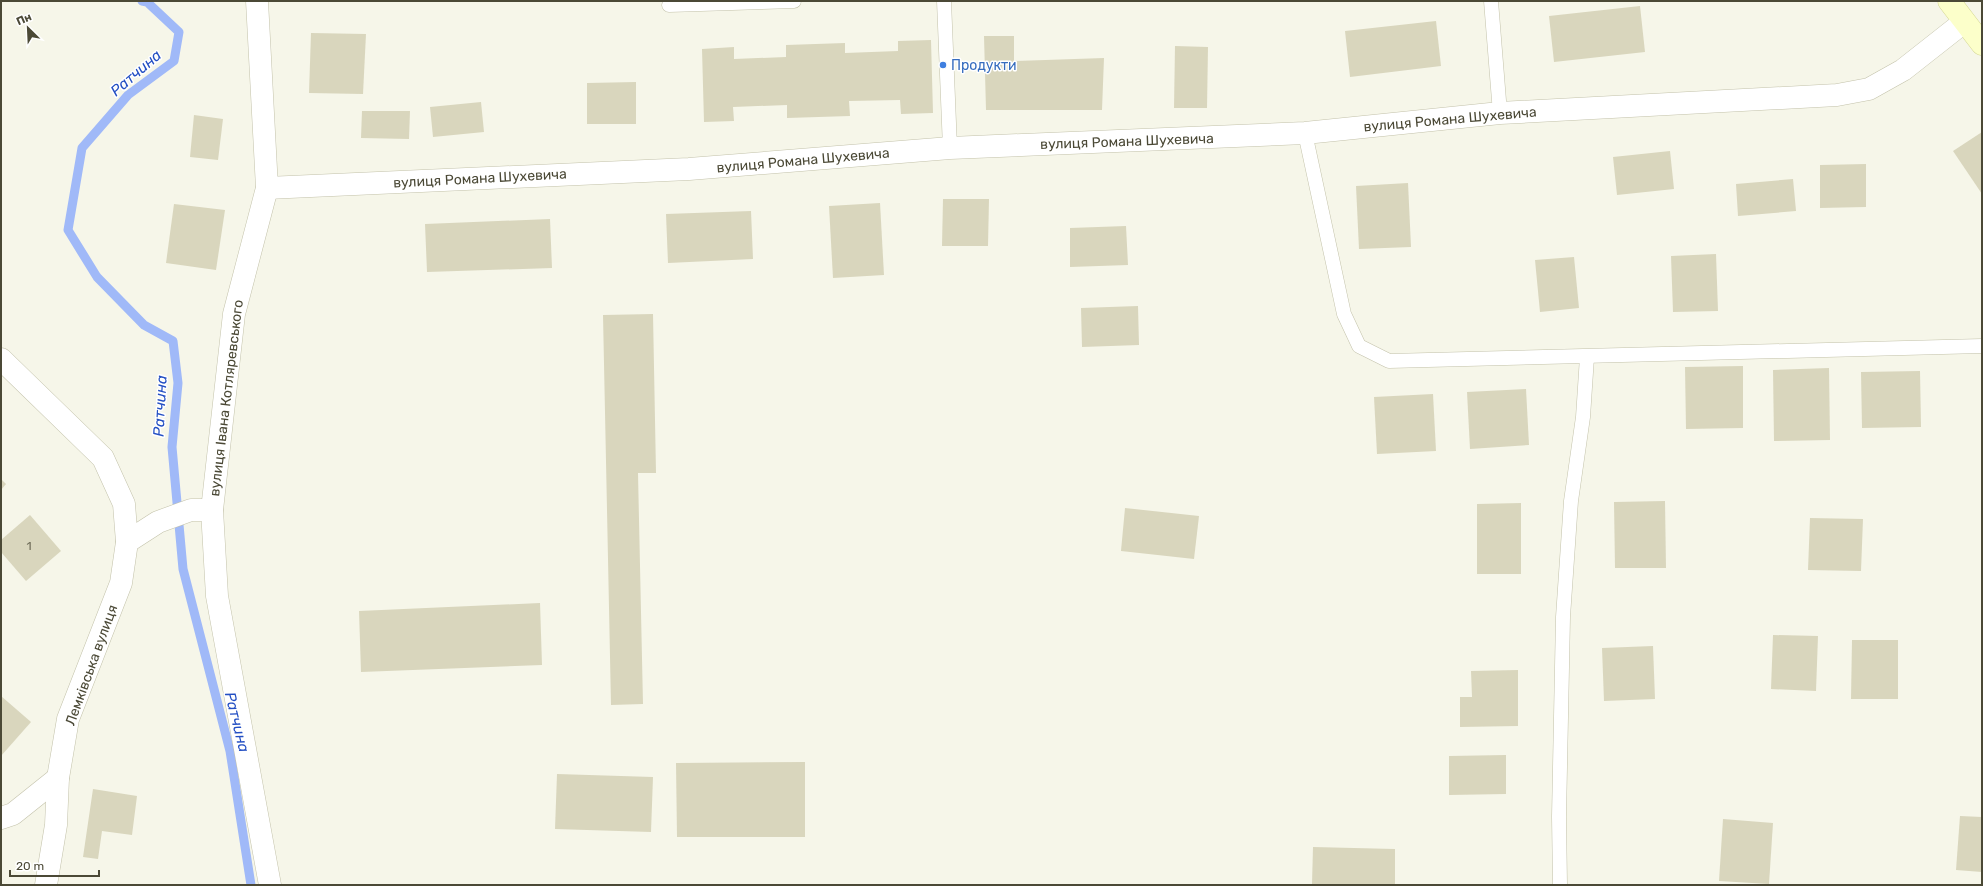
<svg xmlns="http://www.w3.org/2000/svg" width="1983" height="886" font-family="Rubik,sans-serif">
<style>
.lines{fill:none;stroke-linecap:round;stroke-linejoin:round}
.stream{stroke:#a0b9f8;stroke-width:9}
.building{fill:#d9d6bd}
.lane-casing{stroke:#c3c2aa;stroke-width:15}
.street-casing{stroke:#c3c2aa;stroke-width:23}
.secondary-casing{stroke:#d4d793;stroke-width:23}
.lane{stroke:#fff;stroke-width:14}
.street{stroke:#fff;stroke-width:22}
.secondary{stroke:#fcffca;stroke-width:22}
.shop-dot{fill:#3f7fe0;stroke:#fff;stroke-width:1.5}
.labels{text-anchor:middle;stroke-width:3;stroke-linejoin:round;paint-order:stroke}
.number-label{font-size:12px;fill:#6e6c58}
.shop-label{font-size:14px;fill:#366cbe;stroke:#fff;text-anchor:start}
.street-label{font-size:14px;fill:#4b4936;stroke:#fff}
.water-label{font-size:15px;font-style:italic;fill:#234fc3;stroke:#fff}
</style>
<rect width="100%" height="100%" fill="#f6f6e9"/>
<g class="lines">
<polyline class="stream" points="142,1 147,2 179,32 174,61 128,95 82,148 68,230 97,277 144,325 173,341 178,383 172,447 183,569 230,751 251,885"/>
</g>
<g class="building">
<polygon points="1640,6 1645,52 1554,62 1549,16"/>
<polygon points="1436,21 1441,66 1350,77 1345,31"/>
<polygon points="311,33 366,34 363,94 309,93"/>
<polygon points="984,36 1014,36 1014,61 1104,58 1102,110 986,110"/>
<polygon points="931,40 933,113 901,114 900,100 849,101 850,116 787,118 787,105 733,107 734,121 704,122 702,49 734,47 734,59 786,57 786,45 845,43 845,53 898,51 898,41"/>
<polygon points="1175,46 1208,47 1207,108 1174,108"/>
<polygon points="636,82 636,124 587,124 587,83"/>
<polygon points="481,102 484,132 433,137 430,107"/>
<polygon points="362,111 410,111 409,139 361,138"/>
<polygon points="194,115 223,119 218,160 190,157"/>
<polygon points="1982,132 1982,194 1953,151"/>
<polygon points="1670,151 1674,189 1617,195 1613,157"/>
<polygon points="1866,164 1866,207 1820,208 1820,165"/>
<polygon points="1793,179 1796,211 1738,216 1736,184"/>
<polygon points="1408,183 1411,247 1359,249 1356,186"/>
<polygon points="943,199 989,199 988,246 942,246"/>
<polygon points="880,203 884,275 833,278 829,206"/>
<polygon points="174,204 225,210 216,270 166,263"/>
<polygon points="751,211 753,259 668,263 666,214"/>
<polygon points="550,219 552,268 427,272 425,224"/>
<polygon points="1126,226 1128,265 1070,267 1070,228"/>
<polygon points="1716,254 1718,311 1673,312 1671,256"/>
<polygon points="1574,257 1579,308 1540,312 1535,260"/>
<polygon points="1138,306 1139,345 1082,347 1081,308"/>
<polygon points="653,314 656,473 638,473 643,704 611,705 603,315"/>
<polygon points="1743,366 1743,428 1686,429 1685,367"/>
<polygon points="1829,368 1830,440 1774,441 1773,370"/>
<polygon points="1920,371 1921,427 1862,428 1861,372"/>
<polygon points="1526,389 1529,445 1470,449 1467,392"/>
<polygon points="1433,394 1436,451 1377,454 1374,397"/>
<polygon points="1,479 6,484 1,490"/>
<polygon points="1665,501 1666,568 1615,568 1614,502"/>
<polygon points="1521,503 1521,574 1477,574 1477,504"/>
<polygon points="1125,508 1199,516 1194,559 1121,551"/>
<polygon points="30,515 61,551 26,581 1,552 1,540"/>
<polygon points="1810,518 1863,519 1861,571 1808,570"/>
<polygon points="540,603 542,665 361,672 359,611"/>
<polygon points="1773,635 1818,636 1816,691 1771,689"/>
<polygon points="1852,640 1898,640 1898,699 1851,699"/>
<polygon points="1653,646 1655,699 1604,701 1602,648"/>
<polygon points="1518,670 1518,726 1460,727 1460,697 1472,697 1471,671"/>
<polygon points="1,696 31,722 1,756"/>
<polygon points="1506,755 1506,794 1449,795 1449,756"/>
<polygon points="805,762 805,837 677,837 676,763"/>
<polygon points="557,774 653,777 651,832 555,829"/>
<polygon points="93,789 137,796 132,835 102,831 98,859 83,857"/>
<polygon points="1960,816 1982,817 1982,872 1956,870"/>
<polygon points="1723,819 1773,823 1769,884 1719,881"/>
<polygon points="1313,847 1395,849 1395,885 1312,884"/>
</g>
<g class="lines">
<g class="lane-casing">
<g id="lane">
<polyline points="944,1 950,148"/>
<polyline points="1491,1 1500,113"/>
<polyline points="669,5 794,1"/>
<polyline points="1305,133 1344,314 1359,346 1389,361 1982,346"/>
<polyline points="1560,885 1559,817 1563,617 1571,501 1583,417 1587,357"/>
</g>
</g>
<g class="street-casing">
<g id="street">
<polyline points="257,1 267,188 234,314 212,510 217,596 270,885"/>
<polyline points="267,188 689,169 950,148 1305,133 1500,113 1837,95 1869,89 1903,70 1964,22"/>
<polyline points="1,359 103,458 124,504 127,542 121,583 68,719 58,778 56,825 46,885"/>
<polyline points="127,542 158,522 191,510 212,510"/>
<polyline points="1,818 13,814 58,778"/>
</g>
</g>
<g class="secondary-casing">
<polyline id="secondary" points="1949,1 1982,44"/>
</g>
<use href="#lane" class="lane"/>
<use href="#street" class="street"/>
<use href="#secondary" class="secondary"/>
</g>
<circle class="shop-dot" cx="943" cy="65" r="4"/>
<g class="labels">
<g class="number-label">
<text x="29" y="550">1</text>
</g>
<g class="shop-label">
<text x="951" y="70">Продукти</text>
</g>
<g class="street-label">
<text transform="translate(1450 119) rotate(-5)" y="5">вулиця Романа Шухевича</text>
<text transform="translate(1127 141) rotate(-2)" y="5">вулиця Романа Шухевича</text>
<text transform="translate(803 160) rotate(-5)" y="5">вулиця Романа Шухевича</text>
<text transform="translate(480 178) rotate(-3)" y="5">вулиця Романа Шухевича</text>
<text transform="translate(226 398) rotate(-83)" y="5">вулиця Івана Котляревського</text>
<text transform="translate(91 665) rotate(-70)" y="5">Лемківська вулиця</text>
</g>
<g class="water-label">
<text transform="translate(136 73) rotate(-41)" y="5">Ратчина</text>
<text transform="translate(160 406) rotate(-87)" y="5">Ратчина</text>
<text transform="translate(237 722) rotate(76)" y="5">Ратчина</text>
</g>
</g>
<rect width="1983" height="886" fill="none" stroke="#4b4936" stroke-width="4"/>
<g transform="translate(28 28) rotate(336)" stroke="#ffffff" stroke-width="3" paint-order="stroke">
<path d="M0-3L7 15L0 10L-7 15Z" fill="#4b4936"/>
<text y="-6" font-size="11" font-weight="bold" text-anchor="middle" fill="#4b4936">Пн</text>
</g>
<path d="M10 870v6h89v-6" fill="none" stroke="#4b4936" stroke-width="2"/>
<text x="16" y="870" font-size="12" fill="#4b4936" stroke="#ffffff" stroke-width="3" paint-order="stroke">20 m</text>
</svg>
